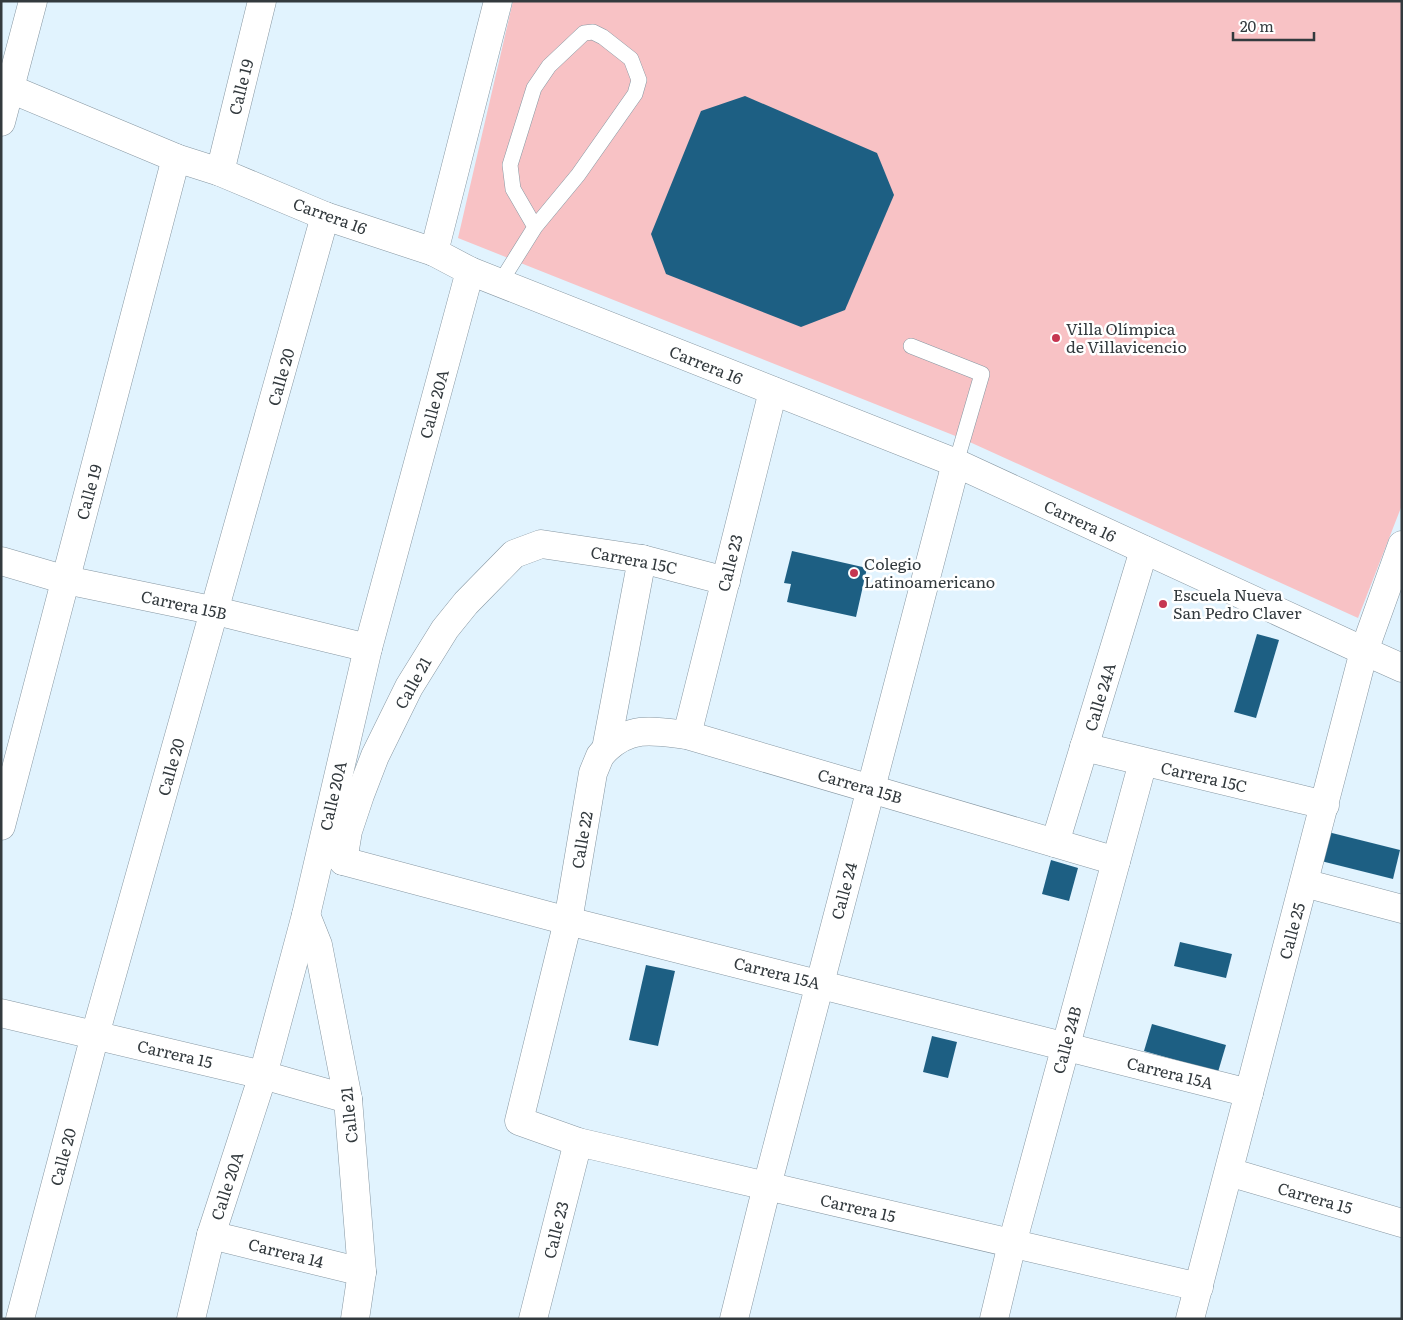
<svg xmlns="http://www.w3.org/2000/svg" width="1403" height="1320" font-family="Literata,serif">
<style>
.green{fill:#f8c2c5}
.building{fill:#1d5f83}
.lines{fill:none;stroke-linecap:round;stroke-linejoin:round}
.service-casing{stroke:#8797a2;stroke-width:16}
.minor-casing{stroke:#8797a2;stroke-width:29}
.tertiary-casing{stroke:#8797a2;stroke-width:29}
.service{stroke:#fff;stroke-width:15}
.minor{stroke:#fff;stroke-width:28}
.tertiary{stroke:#fff;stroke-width:28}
.poi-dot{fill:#c63651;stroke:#fff;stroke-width:2}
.labels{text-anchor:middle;stroke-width:5;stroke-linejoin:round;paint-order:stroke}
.street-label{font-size:16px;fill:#333a3e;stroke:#fff}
.poi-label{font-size:16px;fill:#333a3e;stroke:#fff;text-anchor:start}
</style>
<rect width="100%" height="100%" fill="#e1f3fe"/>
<polygon class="green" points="513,1 1402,1 1402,505 1358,618 963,439 458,238"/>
<g class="building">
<polygon points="745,96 877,153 894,195 845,310 801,327 666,274 651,234 701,111"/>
<polygon points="792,551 867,568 856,617 787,602 791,584 784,583"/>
<polygon points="1257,634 1279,640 1256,718 1234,712"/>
<polygon points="1328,832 1400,850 1393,879 1321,861"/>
<polygon points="1051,860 1078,868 1069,901 1042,894"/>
<polygon points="1180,942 1232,954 1226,978 1174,966"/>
<polygon points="646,965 675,971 658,1046 629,1040"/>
<polygon points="1152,1024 1226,1045 1218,1072 1144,1051"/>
<polygon points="932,1036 957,1042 948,1078 923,1072"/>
</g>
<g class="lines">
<g class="service-casing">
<g id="service">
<polyline points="500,283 535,227 578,175 635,94 639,80 631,59 603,37 593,32 584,33 549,66 534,88 510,165 513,189 535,227"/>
<polyline points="911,346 982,374 956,463"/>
</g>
</g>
<g class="minor-casing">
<g id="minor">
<polyline points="1,85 176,158 220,172 325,216 434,252 470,271 956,463"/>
<polyline points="1,122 33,1"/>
<polyline points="220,172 262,1"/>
<polyline points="434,252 498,1"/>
<polyline points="642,559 606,749 600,756 593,773 568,921 519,1121 578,1142 1199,1287"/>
<polyline points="1,561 66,580 216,611 368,648"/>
<polyline points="1364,651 1402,668"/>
<polyline points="687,735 773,391"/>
<polyline points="1084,747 1325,805"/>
<path d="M606 749C632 725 655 731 687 735L1116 861"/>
<polyline points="1,826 176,158"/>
<polyline points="1055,843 1144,550"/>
<polyline points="343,861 568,921 1249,1093"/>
<polyline points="343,861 348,831 360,795 375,756 409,687 445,629 466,603 514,554 541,544 642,559 726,581"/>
<polyline points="1304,883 1402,909"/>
<polyline points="306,915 318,945 348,1099 362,1272 355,1319"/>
<polyline points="1,1013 263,1075 348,1099"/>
<polyline points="1229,1172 1402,1223"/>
<polyline points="211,1235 362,1272"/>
<polyline points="20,1319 95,1035 325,216"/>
<polyline points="191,1319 211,1235 263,1075 306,915 368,648 470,271"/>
<polyline points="533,1319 578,1142"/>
<polyline points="994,1319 1012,1244 1143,762"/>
</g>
</g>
<g class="tertiary-casing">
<g id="tertiary">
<polyline points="734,1319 767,1186 956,463 1364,651"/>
<polyline points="1190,1319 1364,651 1402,545"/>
</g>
</g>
<use href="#service" class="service"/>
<use href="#minor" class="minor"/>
<use href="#tertiary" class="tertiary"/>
</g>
<g class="poi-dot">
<circle cx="1056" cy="338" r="5"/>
<circle cx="854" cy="573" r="5"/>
<circle cx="1163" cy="604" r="5"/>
</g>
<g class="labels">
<g class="street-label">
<text transform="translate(241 87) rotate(-76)" y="6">Calle 19</text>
<text transform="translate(330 216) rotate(20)" y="6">Carrera 16</text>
<text transform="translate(706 365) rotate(22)" y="6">Carrera 16</text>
<text transform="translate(281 377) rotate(-74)" y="6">Calle 20</text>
<text transform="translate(434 404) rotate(-75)" y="6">Calle 20A</text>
<text transform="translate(89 492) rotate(-75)" y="6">Calle 19</text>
<text transform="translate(1080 521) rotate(25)" y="6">Carrera 16</text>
<text transform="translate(634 560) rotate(11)" y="6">Carrera 15C</text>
<text transform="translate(730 563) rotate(-76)" y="6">Calle 23</text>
<text transform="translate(184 605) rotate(12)" y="6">Carrera 15B</text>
<text transform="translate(413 683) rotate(-61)" y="6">Calle 21</text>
<text transform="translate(1100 697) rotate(-73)" y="6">Calle 24A</text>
<text transform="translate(171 767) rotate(-74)" y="6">Calle 20</text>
<text transform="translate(1204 777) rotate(13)" y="6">Carrera 15C</text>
<text transform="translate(860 786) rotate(16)" y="6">Carrera 15B</text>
<text transform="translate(333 796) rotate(-77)" y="6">Calle 20A</text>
<text transform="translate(582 840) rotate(-80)" y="6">Calle 22</text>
<text transform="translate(844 891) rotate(-75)" y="6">Calle 24</text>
<text transform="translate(1292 931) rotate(-75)" y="6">Calle 25</text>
<text transform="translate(777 973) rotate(14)" y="6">Carrera 15A</text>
<text transform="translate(1067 1040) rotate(-75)" y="6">Calle 24B</text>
<text transform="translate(175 1054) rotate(13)" y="6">Carrera 15</text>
<text transform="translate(1170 1073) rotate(14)" y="6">Carrera 15A</text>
<text transform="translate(349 1115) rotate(-96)" y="6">Calle 21</text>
<text transform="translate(63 1157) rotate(-75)" y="6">Calle 20</text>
<text transform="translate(227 1186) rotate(-72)" y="6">Calle 20A</text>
<text transform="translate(1315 1198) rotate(16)" y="6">Carrera 15</text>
<text transform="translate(858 1208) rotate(13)" y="6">Carrera 15</text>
<text transform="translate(556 1230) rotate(-76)" y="6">Calle 23</text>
<text transform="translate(286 1253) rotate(14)" y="6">Carrera 14</text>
</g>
<g class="poi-label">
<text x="1066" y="335">Villa Olímpica<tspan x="1066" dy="18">de Villavicencio</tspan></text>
<text x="864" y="570">Colegio<tspan x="864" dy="18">Latinoamericano</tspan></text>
<text x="1173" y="601">Escuela Nueva<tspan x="1173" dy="18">San Pedro Claver</tspan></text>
</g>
</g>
<rect width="1403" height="1320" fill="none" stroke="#333a3e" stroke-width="5"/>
<path d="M1233 32v8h81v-8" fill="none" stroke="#333a3e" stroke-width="2.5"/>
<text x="1240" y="32" font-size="15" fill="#333a3e" stroke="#ffffff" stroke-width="4" paint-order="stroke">20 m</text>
</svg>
